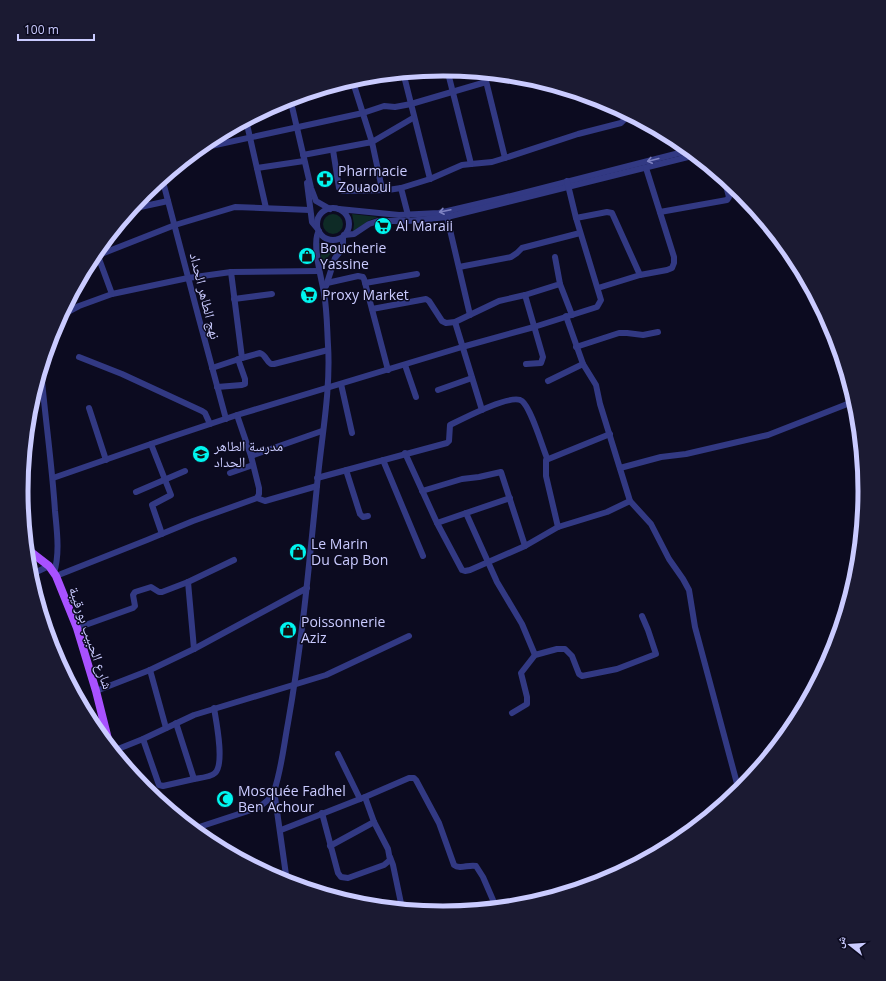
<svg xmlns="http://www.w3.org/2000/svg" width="886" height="981" font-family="'Open Sans','Noto Naskh Arabic',sans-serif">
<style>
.green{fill:#0e2b26}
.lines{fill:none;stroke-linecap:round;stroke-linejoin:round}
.minor{stroke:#323983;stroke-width:6}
.major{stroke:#a851ff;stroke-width:8}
.oneway{stroke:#7e82c1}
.labels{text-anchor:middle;stroke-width:3;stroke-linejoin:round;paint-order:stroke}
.poi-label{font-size:14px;fill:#cacbff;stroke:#0c0b20;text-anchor:start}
.street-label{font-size:14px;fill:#cacbff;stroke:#0c0b20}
.rim{fill:none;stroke:#cacbff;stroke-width:5}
</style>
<rect width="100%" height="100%" fill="#0c0b20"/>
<g class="green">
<circle cx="333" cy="224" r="10"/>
<polygon points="352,214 378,217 368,221 353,232 354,224"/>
<polygon points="319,243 326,245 338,246 327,258 323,271"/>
</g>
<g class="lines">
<g class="minor">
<polyline points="403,72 430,179"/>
<polyline points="484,73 505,158 578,134 621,123 626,118 627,113"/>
<polyline points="352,79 372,142 413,118"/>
<polyline points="290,98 311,188 316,201 330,209"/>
<polyline points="246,120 266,208"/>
<polyline points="220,133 223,143"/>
<polyline points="197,149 363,113 384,106 395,107 411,104 486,82"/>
<polyline points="333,150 339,188 343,191 388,190 401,188"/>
<polyline points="303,155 372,142 382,189"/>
<polyline points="471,164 492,162 505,158"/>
<polyline points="257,168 304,161"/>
<path d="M162 178C183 258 204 339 226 419"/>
<polyline points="307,183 312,222 317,228"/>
<circle cx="333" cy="224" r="16"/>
<polyline points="131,209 168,201"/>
<polyline points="339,209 399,215 439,213 503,198 691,150"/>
<polyline points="660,212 727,200 729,197 724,178"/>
<polyline points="408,215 401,188 430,179 462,165 471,164 447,69"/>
<polyline points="447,217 470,315"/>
<polyline points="576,218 607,212 612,213 640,275"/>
<polyline points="344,235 354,234 369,224 378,221 408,221 447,217 696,155"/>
<polyline points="792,254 793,258 796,260"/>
<polyline points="98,256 112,294"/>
<polyline points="91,258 175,225 235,207 310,210"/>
<polyline points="459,267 511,257 517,253 522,248 580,233"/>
<polyline points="327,283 358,276 363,277 364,279 388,370"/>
<polyline points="365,283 417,274"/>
<polyline points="560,284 572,315"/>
<polyline points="326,286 335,258 343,248 343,237"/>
<polyline points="598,288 640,275 667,270 672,268 674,263 674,257 646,168"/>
<polyline points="525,295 560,284 555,257"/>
<polyline points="234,299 272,294"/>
<polyline points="372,309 426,299 429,301 442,321 446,323 455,322 499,301 525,295 543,357 541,363 526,364"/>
<polyline points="60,316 79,306 112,294 188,278 231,272 319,271"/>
<polyline points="566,316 583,364 596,385 600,404 630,501 651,524 669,559 683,579 689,590 695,627 739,791"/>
<polyline points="455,322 482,410"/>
<polyline points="576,347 619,333 627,333 643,335 658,332"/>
<polyline points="79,357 122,374 202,411 205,413 210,424"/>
<path d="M242 358 260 353C266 355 266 361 271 364H274L328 350"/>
<polyline points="405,365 416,397"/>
<polyline points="212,368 242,358 231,272"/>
<path d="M41 370C45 417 52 464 55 511 57 532 60 553 54 573"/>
<polyline points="548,381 583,364"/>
<polyline points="341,384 352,433"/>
<polyline points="217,387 242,385 245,384 245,379 238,359"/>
<polyline points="438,390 472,378"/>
<polyline points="89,408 106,460"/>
<polyline points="151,444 171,495 152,505 162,534"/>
<polyline points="405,453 437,523 462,570 465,571 470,570 525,546"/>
<polyline points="251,456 322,431"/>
<polyline points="383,460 423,556"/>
<polyline points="620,468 661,457 686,454 768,435 855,401"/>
<polyline points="346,470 360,514 363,517 368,516"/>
<polyline points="230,473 253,465"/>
<polyline points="53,478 171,437 237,415 462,347 534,327 597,307 601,300 576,218 567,181"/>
<path d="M317 478 447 443 449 441 450 425C462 419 512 393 522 401 531 408 542 446 547 458"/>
<polyline points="422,491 462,479 479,477 501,472 525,546 558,527 607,512 630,501"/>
<polyline points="136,492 185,471"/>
<polyline points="257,498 265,501 317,486"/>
<polyline points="466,513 497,582 522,624 535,655"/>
<polyline points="437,523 510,498"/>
<polyline points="558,527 546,476 546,460 610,434"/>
<polyline points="30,575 49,566"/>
<polyline points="56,576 147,540 193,521 257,498 259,494 259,488 251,456 237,415"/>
<polyline points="188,582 194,649"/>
<polyline points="77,628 133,608 135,606 133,595 135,592 151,587 159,592 162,592 188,582 234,560"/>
<polyline points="150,670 166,728"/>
<polyline points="96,691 150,670 194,649 307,588"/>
<polyline points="512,713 527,704 527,697 521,673 535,655 557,649 565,649 572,656 579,674 582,676 617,669 656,654 648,630 642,616"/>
<polyline points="143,739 159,785 163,786 194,779 176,723"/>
<polyline points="113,751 143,739 194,715 326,675 409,636"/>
<polyline points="338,754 360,799"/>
<path d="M194 779C200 778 211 777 215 773 225 764 216 720 214 708"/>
<polyline points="274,790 287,882"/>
<polyline points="322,813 338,873 341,877 348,878 384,865 390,860 388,849 374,822 365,797"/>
<path d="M193 829 257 808C264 804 271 799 274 791 281 772 284 744 288 723 302 644 309 565 317 486 321 440 331 391 328 345 327 328 327 310 324 293 322 281 311 241 319 231"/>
<path d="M281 830 365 797 409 778H414L416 780 439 823 454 865C460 870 469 864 476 866L483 877 496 907"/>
<polyline points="330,846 374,822"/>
<polyline points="390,857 393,865 402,908"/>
</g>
<polyline class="major" points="27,549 49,566 56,576 77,628 96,691 110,747"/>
</g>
<defs><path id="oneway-shaft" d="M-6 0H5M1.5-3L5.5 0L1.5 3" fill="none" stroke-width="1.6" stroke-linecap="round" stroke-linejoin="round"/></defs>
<g class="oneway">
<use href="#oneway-shaft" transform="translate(653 160) rotate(166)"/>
<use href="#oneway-shaft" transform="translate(445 211) rotate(168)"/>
</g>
<defs>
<g id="pharmacy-disc" transform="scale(0.9)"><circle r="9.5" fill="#00f5ef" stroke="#0c0b20"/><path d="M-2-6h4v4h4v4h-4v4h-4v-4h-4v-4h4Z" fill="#111"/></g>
<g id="supermarket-disc" transform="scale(0.9)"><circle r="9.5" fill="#00f5ef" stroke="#0c0b20"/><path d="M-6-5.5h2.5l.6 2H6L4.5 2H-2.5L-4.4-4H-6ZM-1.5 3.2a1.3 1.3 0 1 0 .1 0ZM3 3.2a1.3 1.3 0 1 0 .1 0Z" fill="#111"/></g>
<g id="shop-disc" transform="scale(0.9)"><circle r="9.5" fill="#00f5ef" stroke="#0c0b20"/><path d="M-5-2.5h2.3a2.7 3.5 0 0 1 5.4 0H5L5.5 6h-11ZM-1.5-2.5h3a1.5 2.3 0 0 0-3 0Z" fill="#111"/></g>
<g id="school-disc" transform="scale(0.9)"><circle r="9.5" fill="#00f5ef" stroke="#0c0b20"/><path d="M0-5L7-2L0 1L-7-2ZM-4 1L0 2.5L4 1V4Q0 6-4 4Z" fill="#111"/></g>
<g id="mosque-disc" transform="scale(0.9)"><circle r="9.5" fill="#00f5ef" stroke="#0c0b20"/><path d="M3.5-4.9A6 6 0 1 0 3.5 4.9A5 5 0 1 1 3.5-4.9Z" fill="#111"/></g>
</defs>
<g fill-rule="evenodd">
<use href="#pharmacy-disc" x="325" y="179"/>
<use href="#supermarket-disc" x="383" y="226"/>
<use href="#shop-disc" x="307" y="256"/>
<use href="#supermarket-disc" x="309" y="295"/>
<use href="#school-disc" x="201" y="454"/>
<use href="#shop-disc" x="298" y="552"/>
<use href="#shop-disc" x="288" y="630"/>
<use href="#mosque-disc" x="225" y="799"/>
</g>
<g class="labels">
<g class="poi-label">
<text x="338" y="176">Pharmacie<tspan x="338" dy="16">Zouaoui</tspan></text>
<text x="396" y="231">Al Maraii</text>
<text x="320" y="253">Boucherie<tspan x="320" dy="16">Yassine</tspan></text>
<text x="322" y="300">Proxy Market</text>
<text x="214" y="451">مدرسة الطاهر<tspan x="214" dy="16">الحداد</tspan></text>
<text x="311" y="549">Le Marin<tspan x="311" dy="16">Du Cap Bon</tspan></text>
<text x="301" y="627">Poissonnerie<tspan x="301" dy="16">Aziz</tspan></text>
<text x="238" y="796">Mosquée Fadhel<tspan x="238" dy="16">Ben Achour</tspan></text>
</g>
<g class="street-label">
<text transform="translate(205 296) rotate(76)" y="5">نهج الطاهر الحداد</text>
<text transform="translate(91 638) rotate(71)" y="5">شارع الحبيب بورقيبة</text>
</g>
</g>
<path d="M0 0H886V981H0ZM28 491a415 415 0 1 1 830 0a415 415 0 1 1-830 0Z" fill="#1b1a32" fill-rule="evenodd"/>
<path class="rim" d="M28 491a415 415 0 1 1 830 0a415 415 0 1 1-830 0Z"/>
<g transform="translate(850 945) rotate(287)" stroke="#0c0b20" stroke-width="3" paint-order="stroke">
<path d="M0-3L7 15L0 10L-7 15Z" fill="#cacbff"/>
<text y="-6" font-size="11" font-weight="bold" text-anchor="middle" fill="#cacbff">ش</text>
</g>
<path d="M18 34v6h76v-6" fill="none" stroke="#cacbff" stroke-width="2"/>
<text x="24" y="34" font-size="12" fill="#cacbff" stroke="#0c0b20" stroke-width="3" paint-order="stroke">100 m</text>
</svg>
